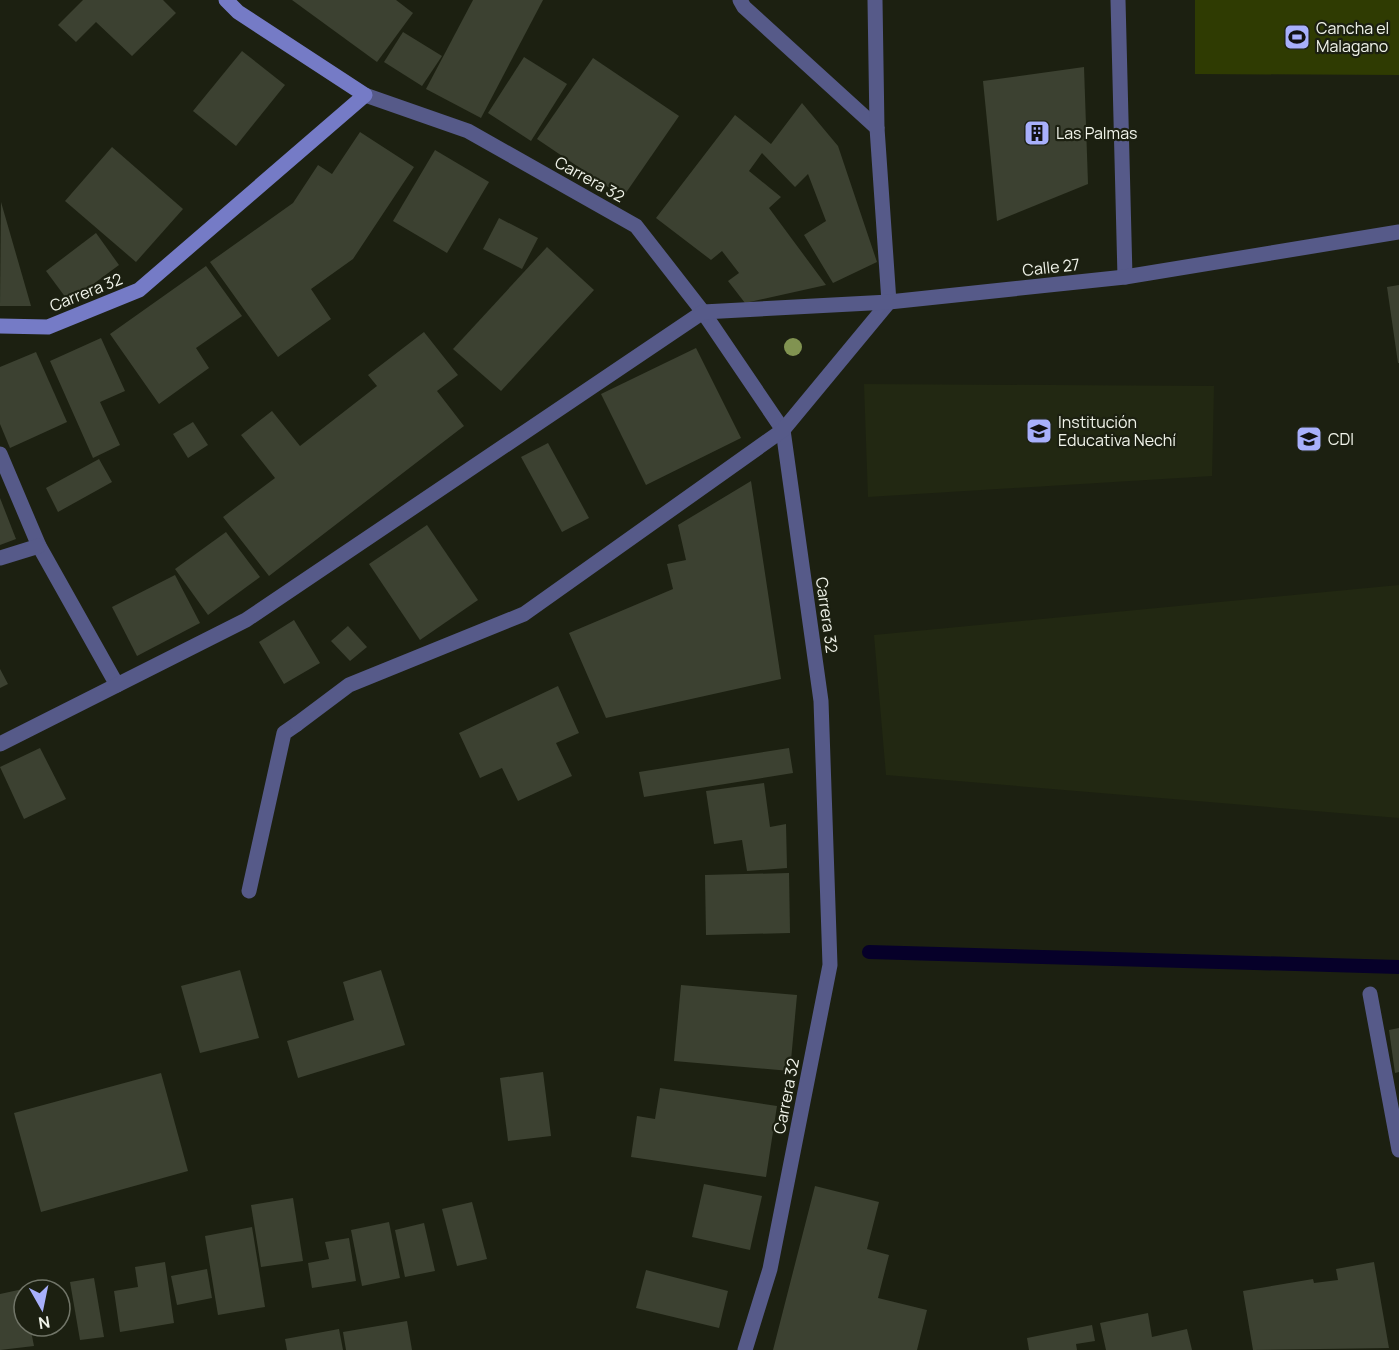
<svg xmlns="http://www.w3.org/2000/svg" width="1399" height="1350" font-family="Manrope,sans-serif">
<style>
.built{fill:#222812}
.green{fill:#2f3b02}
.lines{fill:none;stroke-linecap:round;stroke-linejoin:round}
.stream{stroke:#060029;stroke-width:14}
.building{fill:#3c4131}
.lane{stroke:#565a89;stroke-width:15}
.street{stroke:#565a89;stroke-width:15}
.secondary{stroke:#757bc6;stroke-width:15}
.tree{fill:#819351}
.labels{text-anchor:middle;stroke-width:4.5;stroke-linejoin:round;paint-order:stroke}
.poi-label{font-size:16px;fill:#f1f4ea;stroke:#1c2011;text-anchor:start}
.street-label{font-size:16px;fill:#f1f4ea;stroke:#1c2011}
</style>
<rect width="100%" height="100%" fill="#1c2011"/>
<g class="built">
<polygon points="864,384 1214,386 1212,476 868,497"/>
<polygon points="1399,585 1399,818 886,775 874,635"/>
</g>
<polygon class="green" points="1195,0 1399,0 1399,75 1195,74"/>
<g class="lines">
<polyline class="stream" points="869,952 1399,967"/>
</g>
<g class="building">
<polygon points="83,0 163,0 176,13 132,56 96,22 76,42 58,25"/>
<polygon points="292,0 396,0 413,13 377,62"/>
<polygon points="473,0 543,0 481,118 426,89"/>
<polygon points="403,32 442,56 422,86 384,62"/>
<polygon points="242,51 285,85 236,146 193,111"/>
<polygon points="524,57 567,84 531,141 488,113"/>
<polygon points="593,58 679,116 623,197 537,139"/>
<polygon points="1084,67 1088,184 997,221 983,81"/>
<polygon points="802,103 838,146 877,262 833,283 804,235 826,221 808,174 795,187 762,153 749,171 781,197 769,208 826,285 745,303 728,281 739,273 722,251 711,260 656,218 735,115 771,144"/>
<polygon points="360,132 414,167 353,259 311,289 331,319 278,357 210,262 293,203 318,165 332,174"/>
<polygon points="112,147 183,209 136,262 65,201"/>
<polygon points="435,150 489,182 447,253 393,221"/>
<polygon points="1,202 31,306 0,306"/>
<polygon points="499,218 538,238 522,269 483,249"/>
<polygon points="96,233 119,265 69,302 46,271"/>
<polygon points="547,247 594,290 501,391 453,349"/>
<polygon points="206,266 242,316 196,348 209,368 159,404 110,334"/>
<polygon points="1399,285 1399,363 1398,363 1387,287"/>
<polygon points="424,332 458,375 437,391 464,426 269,576 223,517 275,478 241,435 272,411 300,446 377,386 368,375"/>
<polygon points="101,338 125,391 100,402 120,445 93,458 50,361"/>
<polygon points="696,348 741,438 646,485 601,394"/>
<polygon points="36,352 67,422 10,448 0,424 0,367"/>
<polygon points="193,422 208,445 188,458 173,434"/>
<polygon points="548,443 589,518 562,532 521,457"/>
<polygon points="99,459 112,482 58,512 46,488"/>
<polygon points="751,481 781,679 606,718 569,633 673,589 667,564 686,560 678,525"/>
<polygon points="0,498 16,539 0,545"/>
<polygon points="427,525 478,600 420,640 369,564"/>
<polygon points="226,532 260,577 208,615 175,569"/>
<polygon points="175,575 200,623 137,656 112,607"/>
<polygon points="294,620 320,663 284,684 259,642"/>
<polygon points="348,626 367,647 350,661 331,641"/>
<polygon points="0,669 8,684 0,688"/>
<polygon points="558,686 579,733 556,743 572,776 518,801 502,768 480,778 459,733"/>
<polygon points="40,748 66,799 24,819 0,767"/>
<polygon points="789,748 793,773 644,797 639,772"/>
<polygon points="764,783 770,827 786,824 787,868 747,871 742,840 714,844 706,791"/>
<polygon points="789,873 790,933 706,935 705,875"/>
<polygon points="240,970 259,1038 200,1053 181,986"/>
<polygon points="381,970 405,1045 298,1078 287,1041 354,1020 343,982"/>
<polygon points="681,985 797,995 790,1071 674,1061"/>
<polygon points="1399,1028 1399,1072 1395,1073 1389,1030"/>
<polygon points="543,1072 551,1136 508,1141 500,1078"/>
<polygon points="161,1073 188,1171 41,1212 14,1113"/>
<polygon points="660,1088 777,1106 766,1177 631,1157 637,1116 655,1119"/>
<polygon points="704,1184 762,1196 750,1250 692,1237"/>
<polygon points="815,1186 879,1202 867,1249 889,1255 878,1298 927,1310 917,1350 773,1350"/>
<polygon points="293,1198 303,1261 261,1267 251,1205"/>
<polygon points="472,1202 487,1259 457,1266 442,1209"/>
<polygon points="389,1222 400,1278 362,1286 351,1230"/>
<polygon points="424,1223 435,1271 405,1277 395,1230"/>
<polygon points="252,1227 265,1307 218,1315 205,1236"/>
<polygon points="349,1238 356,1281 312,1288 308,1263 329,1259 325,1242"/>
<polygon points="165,1262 174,1323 120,1332 114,1291 138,1287 135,1267"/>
<polygon points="1374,1262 1389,1348 1253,1350 1243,1291 1313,1279 1314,1283 1338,1280 1336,1269"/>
<polygon points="207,1269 212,1298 177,1305 171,1276"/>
<polygon points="646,1270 728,1291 719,1328 636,1308"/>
<polygon points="94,1278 104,1337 80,1340 70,1282"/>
<polygon points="23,1289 24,1326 30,1326 34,1346 0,1350 0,1294"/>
<polygon points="1148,1313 1152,1337 1187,1329 1192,1350 1106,1350 1100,1323"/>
<polygon points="407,1321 412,1350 346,1350 343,1332"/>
<polygon points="1092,1325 1095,1341 1076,1344 1077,1350 1029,1350 1027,1338"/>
<polygon points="339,1329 343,1350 287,1350 285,1339"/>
</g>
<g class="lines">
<polyline class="lane" points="249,891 284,733 297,724"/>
<g class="street">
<polyline points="740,0 744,7 877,128"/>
<polyline points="1118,0 1125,277"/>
<polyline points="365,95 468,131 636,226 703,312 783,430 821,701 830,965 770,1269 745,1350"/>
<polyline points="0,454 39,546 117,685"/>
<polyline points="0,558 39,546"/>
<polyline points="297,724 349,685 524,614 783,430 889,302 877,128 875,0"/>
<polyline points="0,744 246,620 703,312 889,302 1125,277 1399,232"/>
<polyline points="1370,994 1399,1150"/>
</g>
<polyline class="secondary" points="0,326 48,327 139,290 365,95 238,12 226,0"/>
</g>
<circle class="tree" cx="793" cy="347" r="9"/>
<defs>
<g id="stadium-square" transform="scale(1.35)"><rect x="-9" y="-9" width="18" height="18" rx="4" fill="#a8b0fc" stroke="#1c2011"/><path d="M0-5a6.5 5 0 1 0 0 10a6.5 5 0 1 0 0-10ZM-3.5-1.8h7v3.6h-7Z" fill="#111"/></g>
<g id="building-square" transform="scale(1.35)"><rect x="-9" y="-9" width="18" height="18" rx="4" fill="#a8b0fc" stroke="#1c2011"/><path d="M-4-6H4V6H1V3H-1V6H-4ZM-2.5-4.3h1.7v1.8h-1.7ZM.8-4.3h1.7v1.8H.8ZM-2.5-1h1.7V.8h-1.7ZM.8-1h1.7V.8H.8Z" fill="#111"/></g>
<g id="school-square" transform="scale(1.35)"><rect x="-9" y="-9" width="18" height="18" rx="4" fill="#a8b0fc" stroke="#1c2011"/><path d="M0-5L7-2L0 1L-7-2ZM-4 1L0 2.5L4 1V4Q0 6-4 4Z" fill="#111"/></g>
</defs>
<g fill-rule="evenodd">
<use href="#stadium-square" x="1297" y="37"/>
<use href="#building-square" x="1037" y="133"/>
<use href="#school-square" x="1039" y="431"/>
<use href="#school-square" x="1309" y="439"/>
</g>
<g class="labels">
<g class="poi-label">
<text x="1316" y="34">Cancha el<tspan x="1316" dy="18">Malagano</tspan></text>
<text x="1056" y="139">Las Palmas</text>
<text x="1058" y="428">Institución<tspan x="1058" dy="18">Educativa Nechí</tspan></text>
<text x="1328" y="445">CDI</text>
</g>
<g class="street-label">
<text transform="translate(590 179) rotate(29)" y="6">Carrera 32</text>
<text transform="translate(1051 267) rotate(-6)" y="6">Calle 27</text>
<text transform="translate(86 292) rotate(-22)" y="6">Carrera 32</text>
<text transform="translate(827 615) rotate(82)" y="6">Carrera 32</text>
<text transform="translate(786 1096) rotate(-79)" y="6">Carrera 32</text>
</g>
</g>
<g transform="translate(42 1308) rotate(171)"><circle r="28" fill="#1c2011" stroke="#717568" stroke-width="1.5"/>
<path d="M0-4.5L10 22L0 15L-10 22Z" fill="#a8b0fc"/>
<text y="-9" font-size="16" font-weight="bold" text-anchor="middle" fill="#f1f4ea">N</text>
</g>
</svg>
